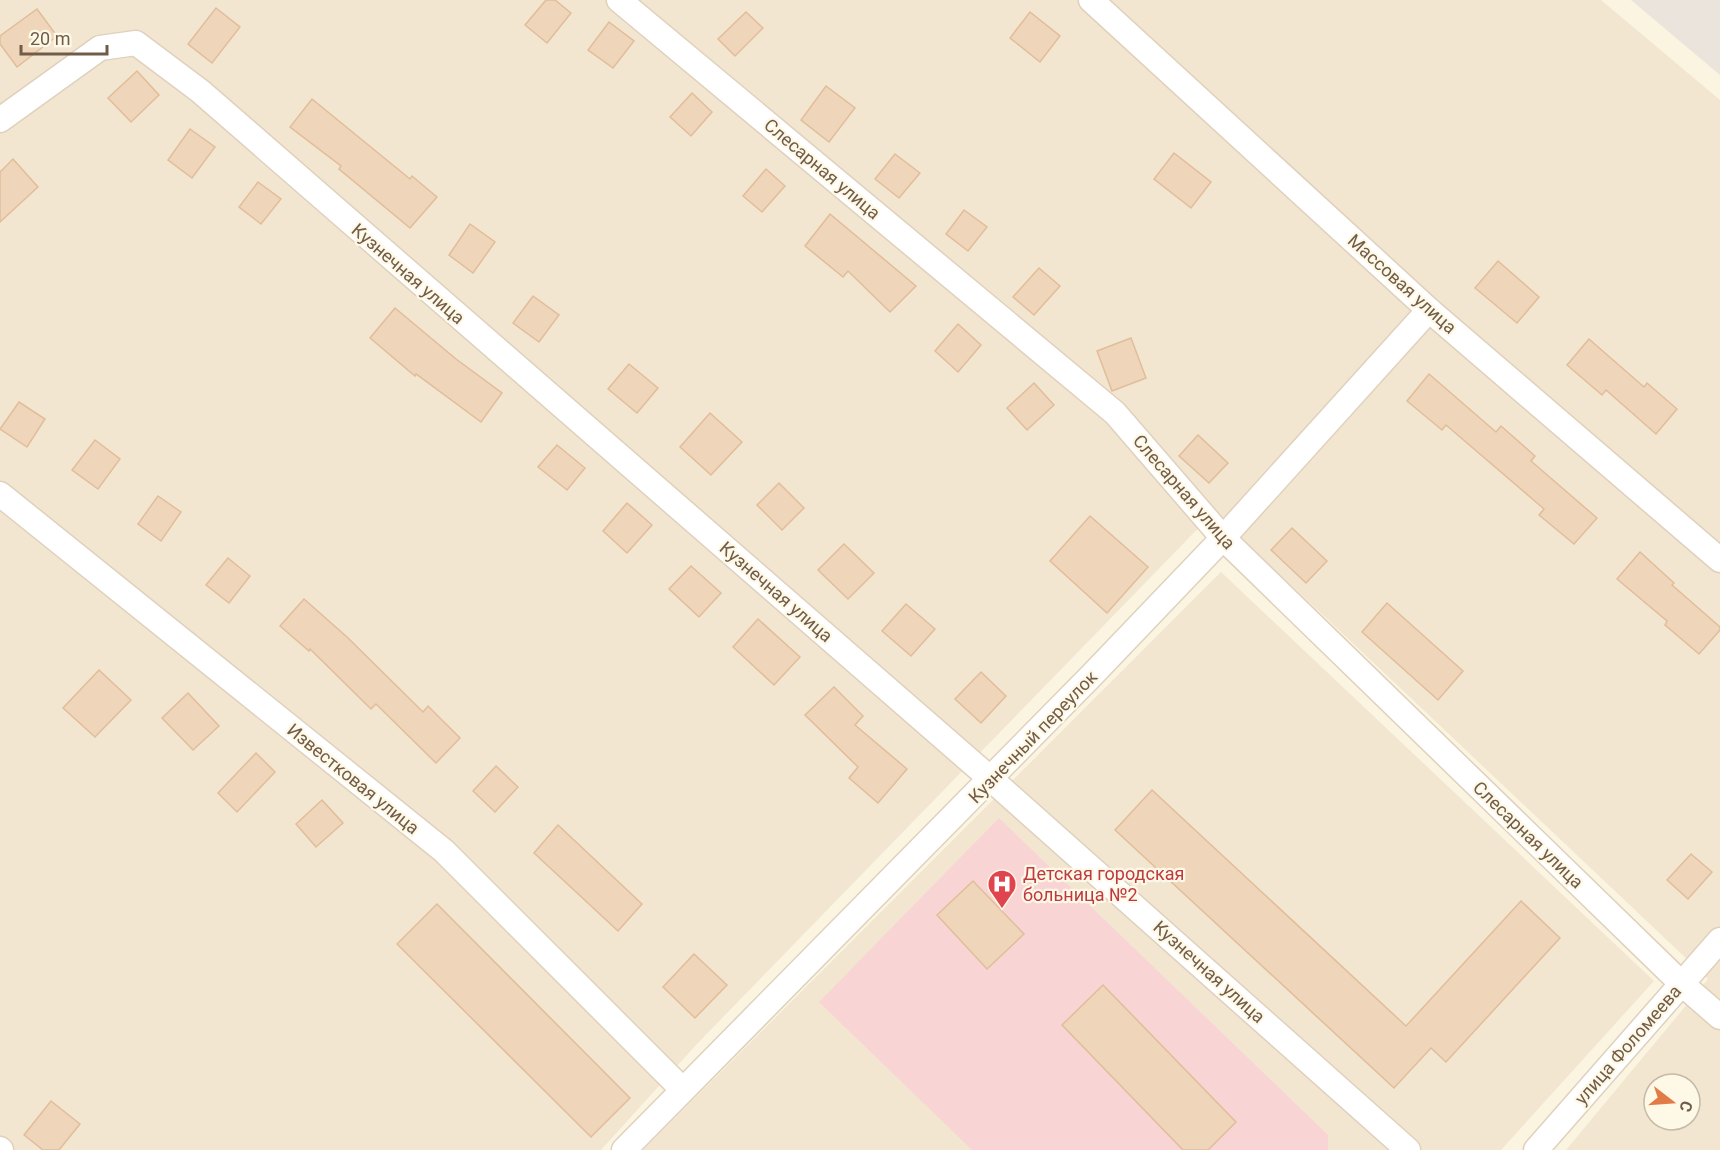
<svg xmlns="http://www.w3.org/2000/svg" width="1720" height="1150" font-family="Roboto,sans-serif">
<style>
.residential{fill:#f2e6d0;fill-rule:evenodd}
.industrial{fill:#eae4dc}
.medical{fill:#f9d4d4}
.building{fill:#efd5b9;stroke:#e1bd9a;stroke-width:1.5}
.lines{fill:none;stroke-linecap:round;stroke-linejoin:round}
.street-casing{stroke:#dfd1bd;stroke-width:27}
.street{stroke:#fff;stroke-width:24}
.labels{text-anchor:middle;stroke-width:4.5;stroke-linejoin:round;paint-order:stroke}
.street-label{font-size:18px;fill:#715c49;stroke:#fef8e6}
.health-label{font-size:18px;fill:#be3a42;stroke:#fef8e6;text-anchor:start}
</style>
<rect width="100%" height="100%" fill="#fbf4e1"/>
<g class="residential">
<path d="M0 0H1601L1720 100V1150H1566L1708 979 1214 512 696 1045 601 1150H0ZM1654 1084H1690V1120H1654Z"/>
<polygon points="1221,572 1654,981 1501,1150 643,1150"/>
</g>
<polygon class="industrial" points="1631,0 1720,0 1720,75"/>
<polygon class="medical" points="999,818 1328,1135 1328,1150 972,1150 819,1002"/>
<g class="building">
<polygon points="546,0 555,0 571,13 547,43 525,25"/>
<polygon points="216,8 240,27 212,63 188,44"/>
<polygon points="37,9 57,36 17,67 0,44 0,36"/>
<polygon points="746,12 763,28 735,56 718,39"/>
<polygon points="1030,12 1060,36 1040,62 1010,38"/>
<polygon points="609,22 634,41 613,68 588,50"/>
<polygon points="137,71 159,95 131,122 108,98"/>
<polygon points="826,86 855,108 829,142 801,120"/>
<polygon points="692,93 712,112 691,136 670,117"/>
<polygon points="312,99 410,179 412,176 437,197 410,228 339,169 341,166 290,127"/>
<polygon points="190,129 215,147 192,178 168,160"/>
<polygon points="1174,153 1211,182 1191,208 1154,179"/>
<polygon points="895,154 920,173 899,198 875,179"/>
<polygon points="13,159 38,187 0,222 0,172"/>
<polygon points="766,169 785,186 762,212 743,196"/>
<polygon points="258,182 281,199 261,224 239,207"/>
<polygon points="964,210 987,227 968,251 946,234"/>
<polygon points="830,214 916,286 890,312 848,271 843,277 805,246"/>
<polygon points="470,224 495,242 473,273 449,255"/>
<polygon points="1498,261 1539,297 1517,323 1475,288"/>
<polygon points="1039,268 1060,286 1034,315 1013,297"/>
<polygon points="533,296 559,315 539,342 513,323"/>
<polygon points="395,308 456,359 502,393 481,422 416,374 415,376 370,338"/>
<polygon points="958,324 981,345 958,372 935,351"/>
<polygon points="1131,338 1146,378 1112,391 1097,351"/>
<polygon points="1589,339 1644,387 1647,383 1677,409 1656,434 1606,390 1602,395 1567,365"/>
<polygon points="629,364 658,388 637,413 608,389"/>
<polygon points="1429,374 1496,432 1501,426 1535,456 1531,461 1597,518 1574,544 1539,515 1544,509 1446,425 1442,430 1407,401"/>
<polygon points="1034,383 1054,405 1027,430 1007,408"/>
<polygon points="19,402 45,419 27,447 0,429"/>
<polygon points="710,413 742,442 711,475 680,447"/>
<polygon points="1198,435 1228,463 1209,483 1179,456"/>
<polygon points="95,440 120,459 98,489 72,470"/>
<polygon points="557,445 585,468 567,490 538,467"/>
<polygon points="779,483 804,508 782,530 757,505"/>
<polygon points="158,496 181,512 161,541 138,524"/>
<polygon points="627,503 652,525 627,553 603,531"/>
<polygon points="1090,516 1148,567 1107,613 1050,561"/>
<polygon points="1292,528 1327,561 1306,583 1271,550"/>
<polygon points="844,544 874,573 848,599 818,570"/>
<polygon points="1640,552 1674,583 1672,585 1720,627 1720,630 1699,654 1665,625 1667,621 1617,579"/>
<polygon points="228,558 250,576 229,603 206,585"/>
<polygon points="691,566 721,593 699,617 669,589"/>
<polygon points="304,599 347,637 423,712 428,706 460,738 436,763 376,704 371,709 310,649 309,651 280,626"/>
<polygon points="1387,603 1463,671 1438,700 1362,632"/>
<polygon points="906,604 935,629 911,656 882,631"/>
<polygon points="758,619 800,657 774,685 733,647"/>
<polygon points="99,670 131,700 95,737 63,708"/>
<polygon points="981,672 1006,696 981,723 955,699"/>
<polygon points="834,687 863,716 855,725 907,769 878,803 849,778 858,767 805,715"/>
<polygon points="188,693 219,726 193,750 162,718"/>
<polygon points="256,753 275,772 237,812 218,793"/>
<polygon points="496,766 518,787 495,812 473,791"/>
<polygon points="1152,790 1406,1026 1521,901 1560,938 1446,1062 1431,1048 1394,1088 1115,830"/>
<polygon points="322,800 343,823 316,847 296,824"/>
<polygon points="558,825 642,904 618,931 534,853"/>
<polygon points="1691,854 1712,872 1688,899 1667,880"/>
<polygon points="973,881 1024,934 987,969 937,915"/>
<polygon points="437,904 630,1098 591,1137 397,944"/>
<polygon points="694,954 727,985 695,1018 663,987"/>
<polygon points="1103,985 1236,1122 1208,1150 1183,1150 1062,1025"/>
<polygon points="51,1101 80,1124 59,1150 43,1150 24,1135"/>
</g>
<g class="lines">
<g class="street-casing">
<g id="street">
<polyline points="619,0 1115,413 1223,538 1682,984 1720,1017"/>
<polyline points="1091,0 1429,310 1720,560"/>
<polyline points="0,120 100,48 136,43 200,91 992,780 1408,1150"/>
<polyline points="0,494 444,851 682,1089"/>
<polyline points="0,1149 1,1150"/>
<polyline points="624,1150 1093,674 1223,538 1429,310"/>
<polyline points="1536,1150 1720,940"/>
</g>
</g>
<use href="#street" class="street"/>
</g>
<defs>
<g id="hospital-pin" transform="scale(1.5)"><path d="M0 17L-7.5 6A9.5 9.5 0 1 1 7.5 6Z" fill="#e0444e" stroke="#fef8e6"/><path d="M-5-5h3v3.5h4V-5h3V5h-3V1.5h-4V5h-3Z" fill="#fff"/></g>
</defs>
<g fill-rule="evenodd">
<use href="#hospital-pin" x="1002" y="884"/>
</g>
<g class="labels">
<g class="street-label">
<text transform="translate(822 169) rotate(40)" y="6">Слесарная улица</text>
<text transform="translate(408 274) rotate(41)" y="6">Кузнечная улица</text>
<text transform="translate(1402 284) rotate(42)" y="6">Массовая улица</text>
<text transform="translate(1184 492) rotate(49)" y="6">Слесарная улица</text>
<text transform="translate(776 592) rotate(41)" y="6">Кузнечная улица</text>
<text transform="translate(1033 737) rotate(-46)" y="6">Кузнечный переулок</text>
<text transform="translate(353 779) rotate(39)" y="6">Известковая улица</text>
<text transform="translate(1528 835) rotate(44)" y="6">Слесарная улица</text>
<text transform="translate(1209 972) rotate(42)" y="6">Кузнечная улица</text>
<text transform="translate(1628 1045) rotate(-49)" y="6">улица Фоломеева</text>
</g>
<g class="health-label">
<text x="1023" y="880">Детская городская<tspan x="1023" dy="21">больница №2</tspan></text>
</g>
</g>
<g transform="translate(1672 1102) rotate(107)"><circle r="28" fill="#fef8e6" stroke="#c6baa7" stroke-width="1.5"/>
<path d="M0-4.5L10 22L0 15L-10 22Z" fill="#e17c49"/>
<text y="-9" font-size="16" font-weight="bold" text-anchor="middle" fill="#715c49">С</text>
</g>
<path d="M21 45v9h86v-9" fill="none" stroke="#715c49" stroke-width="3"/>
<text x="30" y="45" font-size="18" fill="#715c49" stroke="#fef8e6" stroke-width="4.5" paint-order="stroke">20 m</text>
</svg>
